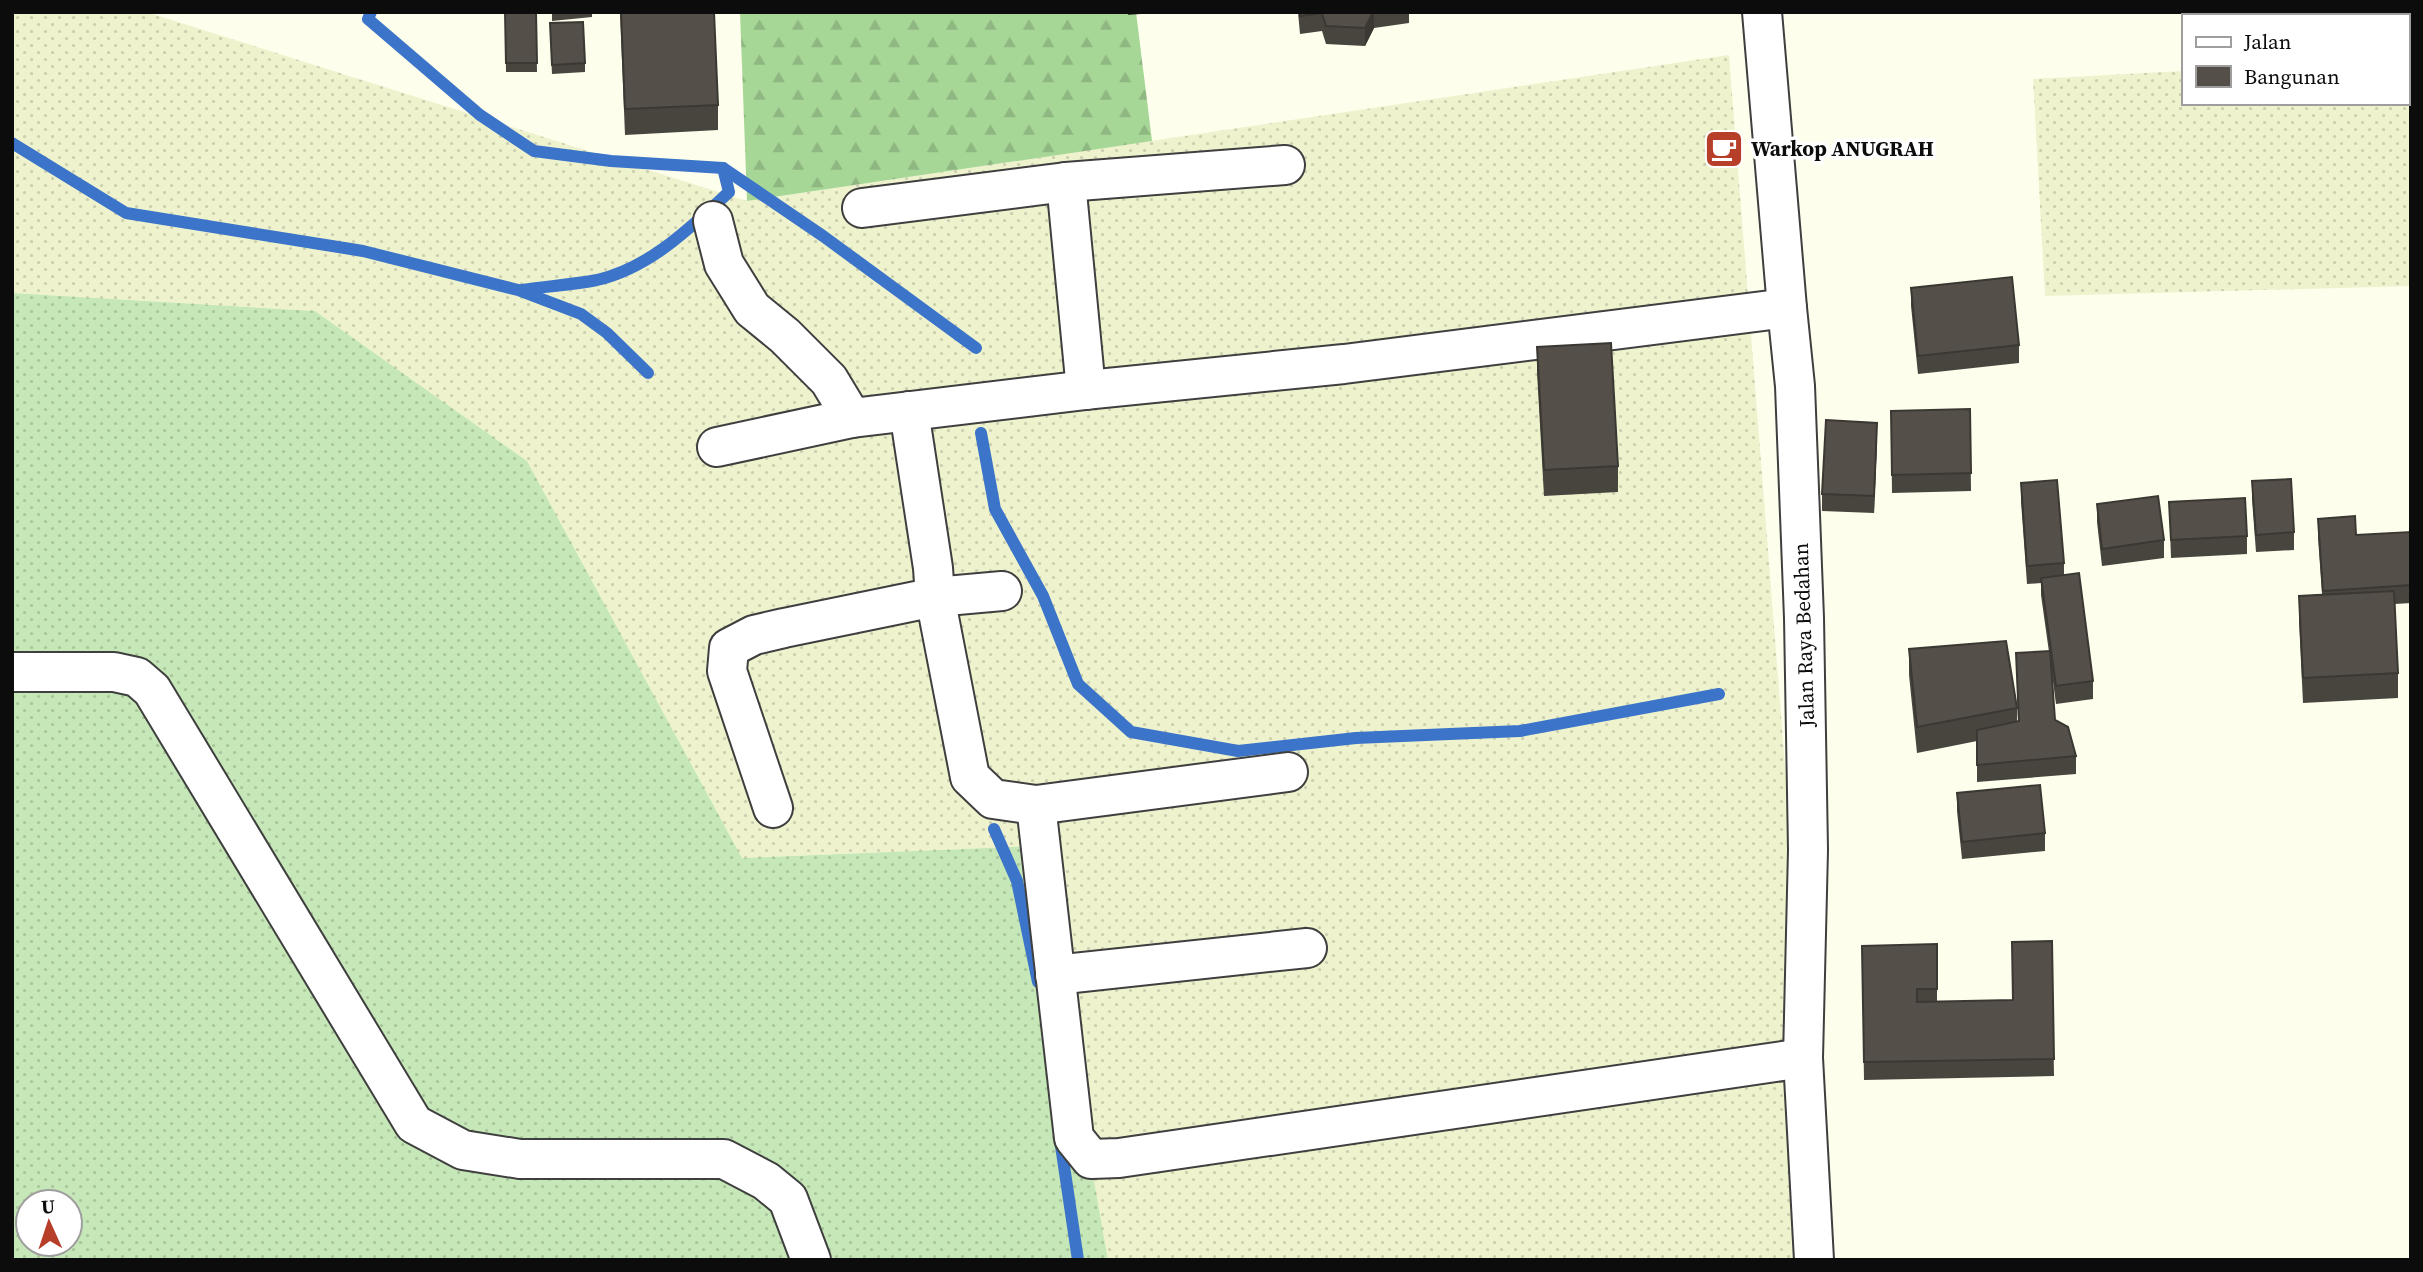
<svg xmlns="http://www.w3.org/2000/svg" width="2423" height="1272" font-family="'Source Serif 4',serif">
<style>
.farmland{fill:url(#farmland-dots)}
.grass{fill:url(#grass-dots);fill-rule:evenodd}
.forest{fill:url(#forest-firs)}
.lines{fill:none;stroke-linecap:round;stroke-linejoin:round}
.stream{stroke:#3b74c9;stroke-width:12}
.minor-casing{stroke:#3f3f3f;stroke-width:42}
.tertiary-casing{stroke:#3f3f3f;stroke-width:42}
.minor{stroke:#fff;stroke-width:38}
.tertiary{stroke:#fff;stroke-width:38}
.wall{fill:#48453f}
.shaded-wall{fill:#3b3833}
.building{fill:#545049;stroke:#3b3833;stroke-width:2}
.labels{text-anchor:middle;stroke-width:7;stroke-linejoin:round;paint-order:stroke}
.poi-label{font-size:21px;font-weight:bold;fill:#0c0c0c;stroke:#fff;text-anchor:start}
.street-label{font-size:21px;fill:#0c0c0c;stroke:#fff}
</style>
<defs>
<pattern id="farmland-dots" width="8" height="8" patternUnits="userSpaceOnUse" patternTransform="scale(1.75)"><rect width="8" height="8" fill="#eff3cd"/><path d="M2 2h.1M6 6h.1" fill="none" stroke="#cccfaf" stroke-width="1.8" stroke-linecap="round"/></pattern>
<pattern id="grass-dots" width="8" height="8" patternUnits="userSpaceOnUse" patternTransform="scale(1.75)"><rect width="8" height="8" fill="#c6e7b7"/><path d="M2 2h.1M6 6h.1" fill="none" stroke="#a9c59c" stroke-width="1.8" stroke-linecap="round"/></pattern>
<pattern id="forest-firs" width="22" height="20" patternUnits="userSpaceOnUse" patternTransform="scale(1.75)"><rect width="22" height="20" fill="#a7d797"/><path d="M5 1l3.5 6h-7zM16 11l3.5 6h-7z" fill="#8fb781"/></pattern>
</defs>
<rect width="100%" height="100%" fill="#fefeec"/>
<g class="farmland">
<polygon points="12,12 146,12 747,201 1729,55 1792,855 1797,1260 1108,1260 1035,846 742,858 527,461 315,311 12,293"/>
<polygon points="2411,59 2411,286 2045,296 2033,79 2183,71 2183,103 2407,103 2407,60"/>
</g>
<path class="grass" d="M12 293 315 311 527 461 742 858 1035 846 1108 1260H12ZM28 1202H70V1244H28Z"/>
<polygon class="forest" points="740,12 1136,12 1152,141 747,201"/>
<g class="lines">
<g class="stream">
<polyline points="371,12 368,19 480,115 534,151 611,161 723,168 823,236 976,348"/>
<polyline points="12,143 126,213 363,251 518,290 581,314 607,333 648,373"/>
<path d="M522 290C547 286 572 285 597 280 650 268 691 227 729 192L723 168"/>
<polyline points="981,433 995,509 1043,596 1078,684 1131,732 1238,751 1356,738 1520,731 1719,694"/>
<polyline points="994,829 1017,881 1038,982"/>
<polyline points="1060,1139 1078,1260"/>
</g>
<g class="minor-casing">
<g id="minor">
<polyline points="1066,182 1086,390"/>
<polyline points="862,208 1066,182 1285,165"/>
<polyline points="713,221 724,264 752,309 785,336 829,380 852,418"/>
<polyline points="909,411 933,568 935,597 970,777 993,799 1036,805 1288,772"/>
<polyline points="717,447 852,418 1086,390 1344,364 1787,308"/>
<polyline points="12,672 114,672 137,677 152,690 414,1124 463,1150 520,1159 724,1159 766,1181 788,1199 811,1260"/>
<polyline points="1036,805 1074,1138 1091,1159 1119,1158 1803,1058"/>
<polyline points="773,808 727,671 729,648 754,635 784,628 935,597 1002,591"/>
<polyline points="1055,975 1307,948"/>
</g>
</g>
<g class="tertiary-casing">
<polyline id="tertiary" points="1762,12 1787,308 1795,386 1804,618 1808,850 1803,1058 1814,1260"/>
</g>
<use href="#minor" class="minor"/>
<use href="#tertiary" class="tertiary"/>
</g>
<g class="wall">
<polygon points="505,12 536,12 537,72 506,72"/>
<polygon points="552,12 592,12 592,17 552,21"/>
<polygon points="620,12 714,12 718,105 718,130 625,135"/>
<polygon points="1128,12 1154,12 1154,13 1128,15"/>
<polygon points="1298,12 1409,12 1409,23 1374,28 1365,46 1326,44 1322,31 1300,34"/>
<polygon points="550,32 585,63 585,72 552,74"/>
<polygon points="1911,288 2019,345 2019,363 1918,374 1911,306"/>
<polygon points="1537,347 1618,466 1618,492 1544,496 1537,372"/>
<polygon points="1970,409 1971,491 1892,493 1891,411"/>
<polygon points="1877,441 1874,513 1822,511 1822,494"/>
<polygon points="2252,481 2294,532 2294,550 2256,552 2252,499"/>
<polygon points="2021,483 2064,563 2064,575 2093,681 2093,699 2056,704 2052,674 2055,720 2076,756 2076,774 1977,782 1977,741 1917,753 1909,675 1909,649 2017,708 2017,721 2018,721 2016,653 2049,652 2041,595 2041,583 2027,584 2021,501"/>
<polygon points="2169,502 2247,536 2247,554 2171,558"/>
<polygon points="2097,504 2164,540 2164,558 2102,566 2097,522"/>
<polygon points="2318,519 2356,535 2411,532 2411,603 2395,604 2398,673 2398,698 2303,703 2299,621 2299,596 2322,594 2318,537"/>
<polygon points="1957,793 2045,833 2045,851 1962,859 1957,811"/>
<polygon points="2052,941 2054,1076 1864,1080 1862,946 1937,944 1937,1002 2013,1000"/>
</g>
<g class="shaded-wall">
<polygon points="1373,12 1374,12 1374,28 1365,46 1365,28"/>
<polygon points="1877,423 1877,441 1874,513 1874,496"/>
</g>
<g class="building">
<polygon points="505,12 536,12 537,63 506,63"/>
<polygon points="621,12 714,12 718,105 625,109"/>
<polygon points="1300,12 1373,12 1365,28 1326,26 1322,13 1300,16"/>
<polygon points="583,22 585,63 552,65 550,23"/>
<polygon points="2012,277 2019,345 1918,356 1911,288"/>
<polygon points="1611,343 1618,466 1544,470 1537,347"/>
<polygon points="1970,409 1971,473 1892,475 1891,411"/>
<polygon points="1826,420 1877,423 1874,496 1822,494"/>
<polygon points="2291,479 2294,532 2256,535 2252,481"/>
<polygon points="2057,480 2064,563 2027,566 2021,483"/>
<polygon points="2158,496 2164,540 2102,549 2097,504"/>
<polygon points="2245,498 2247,536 2171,540 2169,502"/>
<polygon points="2355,516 2356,535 2411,532 2411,585 2323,591 2318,519"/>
<polygon points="2079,573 2093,681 2056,686 2041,578"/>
<polygon points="2394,591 2398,673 2303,678 2299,596"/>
<polygon points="2006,641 2017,708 1917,727 1909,649"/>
<polygon points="2050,651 2055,720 2068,727 2076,756 1977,765 1977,730 2019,721 2016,653"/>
<polygon points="2040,785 2045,833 1962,842 1957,793"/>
<polygon points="2052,941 2054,1059 1864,1062 1862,946 1937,944 1937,989 1917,989 1917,1002 2013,1000 2012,942"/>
</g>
<defs>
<g id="cafe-square" transform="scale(2.0125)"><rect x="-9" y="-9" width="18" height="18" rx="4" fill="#b73f29" stroke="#fff"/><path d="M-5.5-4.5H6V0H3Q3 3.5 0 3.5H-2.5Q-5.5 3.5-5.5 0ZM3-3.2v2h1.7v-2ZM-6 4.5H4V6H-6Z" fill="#fff"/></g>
</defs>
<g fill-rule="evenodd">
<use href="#cafe-square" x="1724" y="149"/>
</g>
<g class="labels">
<g class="poi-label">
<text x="1751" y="156">Warkop ANUGRAH</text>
</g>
<g class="street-label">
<text transform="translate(1804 635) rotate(-92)" y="7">Jalan Raya Bedahan</text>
</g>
</g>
<rect width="2423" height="1272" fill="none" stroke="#0c0c0c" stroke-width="28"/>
<rect x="2182" y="14" width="228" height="91" fill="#ffffff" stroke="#9e9e9e" stroke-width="2"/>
<rect x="2196" y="37" width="35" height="10" fill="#ffffff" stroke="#9e9e9e" stroke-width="2"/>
<text x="2244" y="49" font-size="21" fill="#0c0c0c">Jalan</text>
<rect x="2196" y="66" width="35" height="21" fill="#545049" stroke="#9e9e9e" stroke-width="2"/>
<text x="2244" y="84" font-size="21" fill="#0c0c0c">Bangunan</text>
<g transform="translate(49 1223) rotate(357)"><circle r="33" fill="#ffffff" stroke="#9e9e9e" stroke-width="2"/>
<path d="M0-5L12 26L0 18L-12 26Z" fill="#b73f29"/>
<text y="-10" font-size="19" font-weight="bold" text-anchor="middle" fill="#0c0c0c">U</text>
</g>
</svg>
